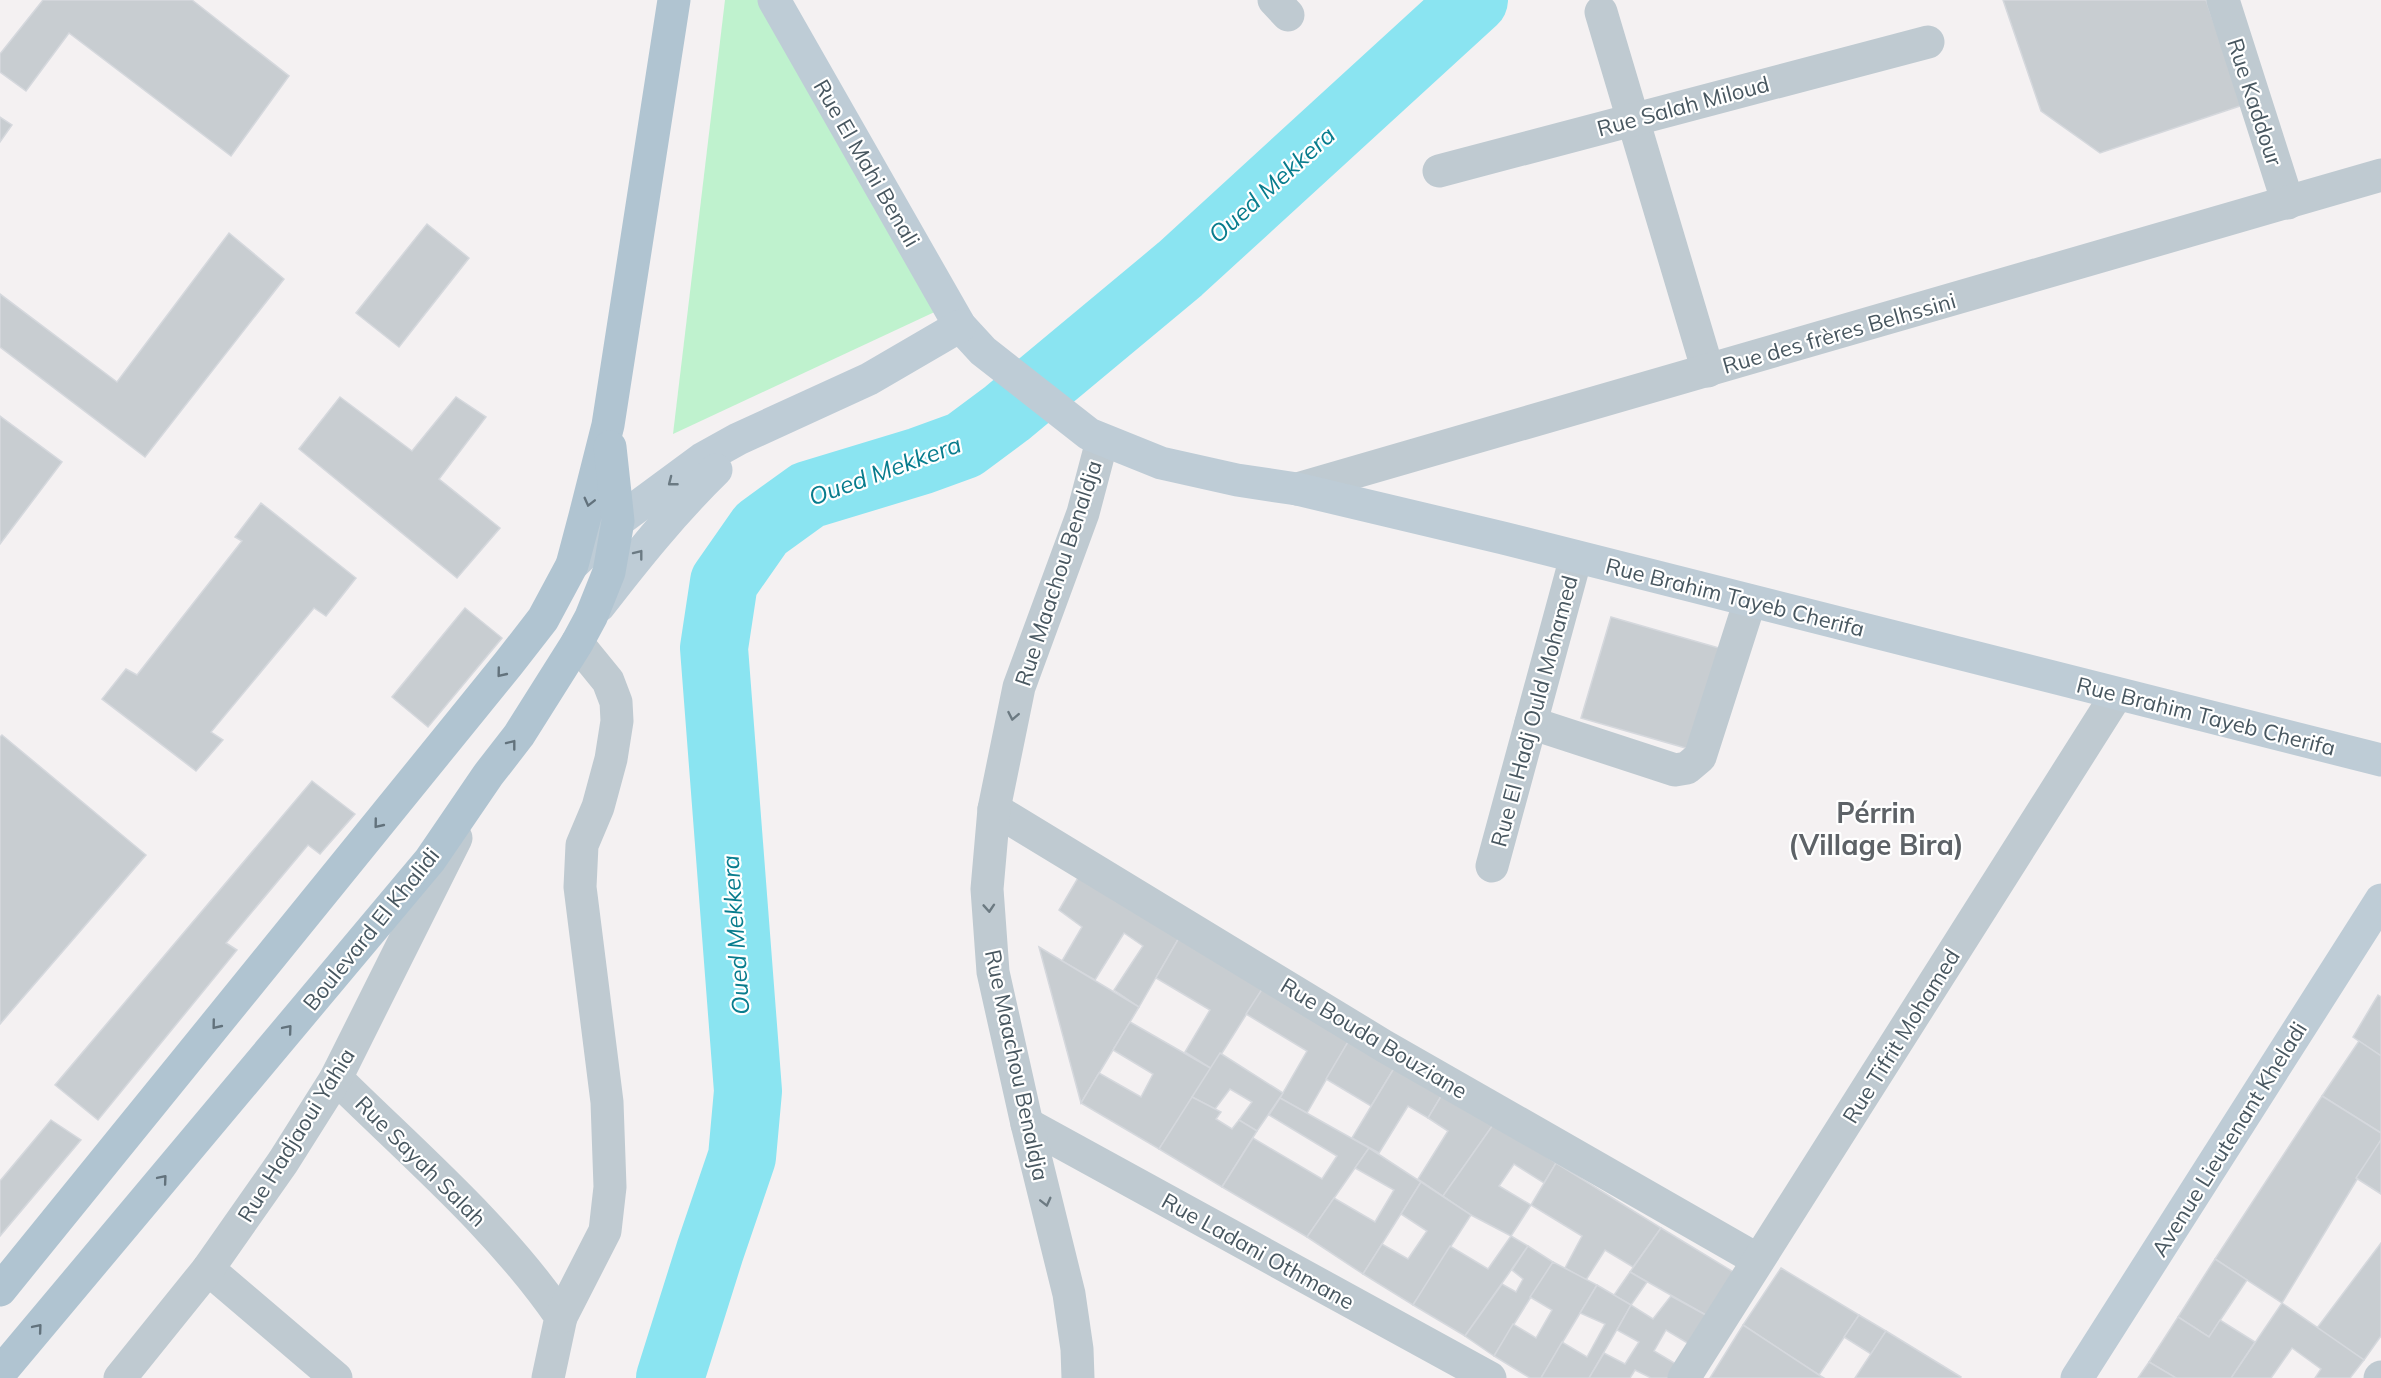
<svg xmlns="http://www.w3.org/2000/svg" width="2381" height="1378" font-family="Mulish,sans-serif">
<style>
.green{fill:#bff2ce}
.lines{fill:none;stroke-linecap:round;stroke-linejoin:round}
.river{stroke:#8ae4f1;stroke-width:68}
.building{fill:#c8cdd1;stroke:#d5d8dd;stroke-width:1.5}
.minor{stroke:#bfcad1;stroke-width:33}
.tertiary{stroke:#bfcad1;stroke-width:33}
.secondary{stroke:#beccd6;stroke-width:33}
.primary{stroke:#b0c4d1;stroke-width:33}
.oneway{stroke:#6b7a83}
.oneway2{stroke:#62727c}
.oneway3{stroke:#6c7a82}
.labels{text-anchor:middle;stroke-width:4.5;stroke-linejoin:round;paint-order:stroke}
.street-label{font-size:22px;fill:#485760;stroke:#fff}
.water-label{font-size:24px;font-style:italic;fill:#087c8d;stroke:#fff}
.district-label{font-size:28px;font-weight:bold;fill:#5d6267;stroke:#fff}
</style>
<rect width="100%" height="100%" fill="#f4f1f2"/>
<polygon class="green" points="725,0 767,0 941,309 673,434"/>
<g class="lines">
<polyline class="river" points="670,1378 710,1251 742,1157 748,1091 714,648 724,582 761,529 808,495 920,461 964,445 1007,413 1180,269 1474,0"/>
</g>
<g class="building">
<polygon points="43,0 192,0 289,76 231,156 69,33 26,91 0,72 0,54"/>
<polygon points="2003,0 2206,0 2243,105 2100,153 2041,111"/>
<polygon points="0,117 12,125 0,142"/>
<polygon points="427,224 469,258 399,347 356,313"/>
<polygon points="229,233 284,279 145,457 0,347 0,294 117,382"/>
<polygon points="340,397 412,451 456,397 486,417 439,479 500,528 457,578 299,449"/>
<polygon points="0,416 62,462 0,544"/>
<polygon points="261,503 356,578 326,616 314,608 211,732 223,740 196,771 102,699 126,669 137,675 242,541 235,537"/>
<polygon points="465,608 502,638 428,727 392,697"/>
<polygon points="1611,617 1719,648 1689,749 1581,718"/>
<polygon points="2,735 146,855 0,1024 0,737"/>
<polygon points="312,781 355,814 320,854 308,845 226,943 237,950 98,1120 55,1085"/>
<polygon points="1085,866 1185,927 1139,1007 1114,990 1143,946 1124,933 1095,980 1062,961 1082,927 1059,910"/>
<polygon points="1183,931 1268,980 1212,1069 1185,1052 1210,1010 1156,978"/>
<polygon points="1039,947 1139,1007 1081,1103"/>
<polygon points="1268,980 1352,1035 1307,1113 1280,1098 1307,1051 1246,1014"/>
<polygon points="2378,995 2381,997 2381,1056 2353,1037"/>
<polygon points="1130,1022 1212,1069 1159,1149 1081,1103 1099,1073 1141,1097 1153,1074 1113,1050"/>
<polygon points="1352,1035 1396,1065 1371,1106 1326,1079"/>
<polygon points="2359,1041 2381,1056 2381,1133 2322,1096"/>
<polygon points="1220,1053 1283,1093 1257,1131 1239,1120 1252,1102 1230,1089 1215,1109 1192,1097"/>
<polygon points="1396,1065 1443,1093 1428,1118 1408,1106 1379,1153 1352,1138"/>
<polygon points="1443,1093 1495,1122 1443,1196 1418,1179 1448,1131 1428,1118"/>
<polygon points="2322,1096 2381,1133 2381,1140 2282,1303 2215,1259"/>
<polygon points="1192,1097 1221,1112 1216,1119 1232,1129 1239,1120 1257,1131 1222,1187 1159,1149"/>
<polygon points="1280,1098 1369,1148 1307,1237 1222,1187 1253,1138 1322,1179 1337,1156 1269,1115"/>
<polygon points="51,1120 81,1140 0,1236 0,1181"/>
<polygon points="1495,1122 1556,1163 1544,1183 1514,1164 1499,1186 1531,1205 1511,1236 1471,1215 1443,1196"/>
<polygon points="2381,1140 2381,1194 2356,1178"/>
<polygon points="1369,1148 1421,1182 1363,1274 1307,1237 1334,1198 1375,1222 1394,1190 1355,1168"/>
<polygon points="1556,1163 1661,1228 1633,1267 1605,1250 1586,1280 1565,1268 1582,1236 1531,1205"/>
<polygon points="1421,1182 1471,1215 1413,1305 1363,1274 1382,1244 1408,1259 1427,1231 1401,1214"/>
<polygon points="1661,1228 1740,1276 1713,1319 1630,1272"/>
<polygon points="1511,1236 1528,1246 1465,1336 1413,1305 1450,1246 1488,1269"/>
<polygon points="2381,1243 2381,1336 2364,1360 2317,1328"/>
<polygon points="1528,1246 1553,1262 1494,1356 1465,1336 1502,1284 1516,1292 1523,1279 1512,1270"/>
<polygon points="2215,1259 2247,1280 2209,1337 2178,1317"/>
<polygon points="1553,1262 1597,1285 1541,1378 1530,1378 1494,1356 1513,1324 1536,1338 1552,1310 1530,1297"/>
<polygon points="1781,1268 1859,1315 1819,1375 1743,1325"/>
<polygon points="1630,1272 1647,1282 1631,1305 1614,1295"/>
<polygon points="1597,1285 1631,1305 1589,1378 1541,1378 1562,1342 1587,1357 1605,1324 1580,1313"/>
<polygon points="1671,1296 1713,1319 1694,1347 1666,1330 1654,1351 1681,1367 1673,1378 1651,1378 1635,1370 1630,1378 1589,1378 1604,1353 1625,1364 1639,1342 1617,1330 1631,1305 1653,1319"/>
<polygon points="2282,1303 2364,1360 2350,1378 2315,1378 2321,1369 2292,1348 2271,1378 2231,1378"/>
<polygon points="1859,1315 1886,1331 1871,1354 1844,1337"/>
<polygon points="2178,1317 2209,1337 2220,1320 2255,1342 2231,1378 2176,1378 2149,1362"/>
<polygon points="1743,1325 1819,1375 1824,1378 1710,1378"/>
<polygon points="1886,1331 1961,1377 1960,1378 1855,1378"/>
<polygon points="2149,1362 2176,1378 2138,1378"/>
</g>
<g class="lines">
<g class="minor">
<polyline points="1274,0 1288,15"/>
<polyline points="2223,0 2288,203"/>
<polyline points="1601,12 1708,371"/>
<polyline points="1439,171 1928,42"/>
<polyline points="1297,489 2381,175"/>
<polyline points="1531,723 1675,770 1687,768 1700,757 1750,601"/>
<polyline points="994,809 1384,1046 1758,1260"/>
<polyline points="1492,866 1576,557"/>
<path d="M336 1078C414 1155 499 1227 561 1317L548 1378"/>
<polyline points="1027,1124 1490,1378"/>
<polyline points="208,1269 336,1378"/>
<polyline points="561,1317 605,1231 610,1187 607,1102 580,887 582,845 598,807 611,759 617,721 616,702 608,681 577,643"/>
<polyline points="120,1378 208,1269 283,1162 336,1078 456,838"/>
<polyline points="1684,1378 2117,694"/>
<polyline points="2380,1378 2381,1377"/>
</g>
<polyline class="tertiary" points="1078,1378 1077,1349 1069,1294 1027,1124 993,972 987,889 994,809 1019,687 1083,513 1102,441"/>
<g class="secondary">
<polyline points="774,0 960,326 983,351 1089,434 1161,463 1237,480 1297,489 1503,538 2381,760"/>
<polyline points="572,565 618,521 702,459 738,439 869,379 960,326"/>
<path d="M599 606C636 558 673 512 716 470"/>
<polyline points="2077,1378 2381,900"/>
</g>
<g class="primary">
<polyline points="0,1290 508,664 543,619 572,565 585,516 608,425 674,0"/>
<polyline points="0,1373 430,860 488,775 519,735 577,643 591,617 609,572 618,521 610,447"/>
</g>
</g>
<defs><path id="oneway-chevron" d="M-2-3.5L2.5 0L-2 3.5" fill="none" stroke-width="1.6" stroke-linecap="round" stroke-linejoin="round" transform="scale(1.5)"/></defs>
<g class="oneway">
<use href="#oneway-chevron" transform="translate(672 482) rotate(142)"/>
<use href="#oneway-chevron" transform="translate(639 554) rotate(-52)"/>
</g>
<g class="oneway2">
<use href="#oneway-chevron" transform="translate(589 502) rotate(104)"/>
<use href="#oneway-chevron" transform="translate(501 673) rotate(129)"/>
<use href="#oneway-chevron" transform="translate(512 744) rotate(-52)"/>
<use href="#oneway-chevron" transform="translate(378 824) rotate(129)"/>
<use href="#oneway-chevron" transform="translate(216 1025) rotate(129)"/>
<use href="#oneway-chevron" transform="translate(288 1029) rotate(-50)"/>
<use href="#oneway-chevron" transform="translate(163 1179) rotate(-50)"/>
<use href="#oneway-chevron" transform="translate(38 1328) rotate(-50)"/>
</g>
<g class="oneway3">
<use href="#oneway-chevron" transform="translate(1013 716) rotate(101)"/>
<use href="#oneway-chevron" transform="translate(989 908) rotate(86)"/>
<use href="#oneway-chevron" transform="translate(1046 1202) rotate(76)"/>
</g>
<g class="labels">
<g class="street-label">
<text transform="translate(2255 102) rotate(72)" y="8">Rue Kaddour</text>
<text transform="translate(1683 106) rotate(-15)" y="8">Rue Salah Miloud</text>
<text transform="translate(867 163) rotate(60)" y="8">Rue El Mahi Benali</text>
<text transform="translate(1839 333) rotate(-16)" y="8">Rue des frères Belhssini</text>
<text transform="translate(1058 573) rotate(-72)" y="8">Rue Maachou Benaldja</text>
<text transform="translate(1735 597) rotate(14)" y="8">Rue Brahim Tayeb Cherifa</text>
<text transform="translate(1534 711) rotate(-75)" y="8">Rue El Hadj Ould Mohamed</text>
<text transform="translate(2206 716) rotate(14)" y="8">Rue Brahim Tayeb Cherifa</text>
<text transform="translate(371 929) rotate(-51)" y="8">Boulevard El Khalidi</text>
<text transform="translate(1901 1036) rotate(-58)" y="8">Rue Tifrit Mohamed</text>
<text transform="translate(1374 1038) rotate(31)" y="8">Rue Bouda Bouziane</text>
<text transform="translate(1017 1065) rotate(78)" y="8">Rue Maachou Benaldja</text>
<text transform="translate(296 1135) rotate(-58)" y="8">Rue Hadjaoui Yahia</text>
<text transform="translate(2229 1139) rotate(-58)" y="8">Avenue Lieutenant Kheladi</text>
<text transform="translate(421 1161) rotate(45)" y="8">Rue Sayah Salah</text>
<text transform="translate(1258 1251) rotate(29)" y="8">Rue Ladani Othmane</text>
</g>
<g class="water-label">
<text transform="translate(1272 185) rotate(-42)" y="8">Oued Mekkera</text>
<text transform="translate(885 471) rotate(-20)" y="8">Oued Mekkera</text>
<text transform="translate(736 935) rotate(-94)" y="8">Oued Mekkera</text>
</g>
<g class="district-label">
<text x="1876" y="823">Pérrin<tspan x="1876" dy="32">(Village Bira)</tspan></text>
</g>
</g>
</svg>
